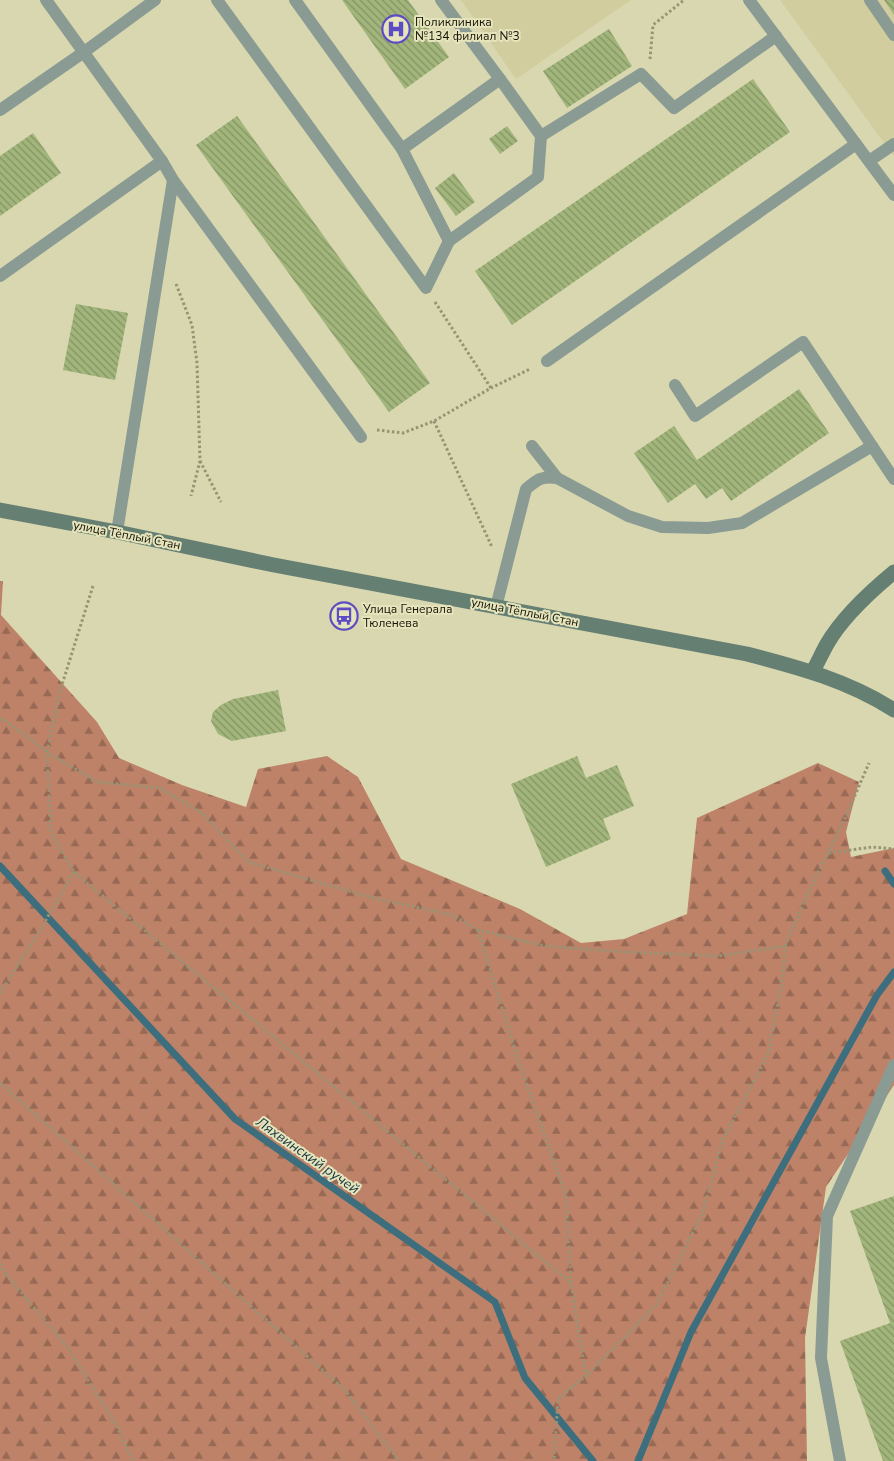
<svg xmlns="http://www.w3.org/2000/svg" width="894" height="1461" font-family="'Nunito Sans',sans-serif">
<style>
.built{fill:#d1cd9e}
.forest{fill:url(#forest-firs)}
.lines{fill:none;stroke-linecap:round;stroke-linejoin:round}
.stream{stroke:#3c6e7d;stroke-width:7}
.building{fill:url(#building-back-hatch)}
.path{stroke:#969475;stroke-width:3;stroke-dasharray:2.5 2.5;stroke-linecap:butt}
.lane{stroke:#8a9b93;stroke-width:12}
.secondary{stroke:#657f73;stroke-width:15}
.labels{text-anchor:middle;stroke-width:4;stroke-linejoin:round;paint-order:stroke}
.poi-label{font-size:12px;fill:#151306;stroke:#e6e4bc;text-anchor:start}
.street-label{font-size:12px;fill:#151306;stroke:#e6e4bc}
.water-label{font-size:14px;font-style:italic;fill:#123541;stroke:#e6e4bc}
</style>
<defs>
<pattern id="forest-firs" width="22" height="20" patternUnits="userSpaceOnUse" patternTransform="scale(1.25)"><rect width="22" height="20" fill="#bd8268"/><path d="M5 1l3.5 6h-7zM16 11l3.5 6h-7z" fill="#986954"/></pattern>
<pattern id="building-back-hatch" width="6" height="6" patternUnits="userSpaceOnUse" patternTransform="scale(1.25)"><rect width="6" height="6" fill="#a2b67c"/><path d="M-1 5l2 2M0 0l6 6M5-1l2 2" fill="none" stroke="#839364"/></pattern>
</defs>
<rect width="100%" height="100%" fill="#d9d7af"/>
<g class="built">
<polygon points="461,0 631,0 516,79"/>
<polygon points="780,0 894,0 894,156 888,148"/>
</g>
<polygon class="forest" points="0,581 3,581 1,615 97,722 119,758 182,785 246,807 258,769 327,756 358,777 401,859 520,909 581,943 624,939 687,914 697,818 818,763 859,782 846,832 851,857 894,848 894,1085 826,1187 805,1338 807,1461 0,1461"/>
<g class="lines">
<g class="stream">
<polyline points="0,866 235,1119 495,1302 525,1378 593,1461"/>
<polyline points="885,871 894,884"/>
<polyline points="638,1461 691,1332 877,995 894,972"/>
</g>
</g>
<g class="building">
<polygon points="342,0 408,0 449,57 405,89"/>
<polygon points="884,0 894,0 894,15"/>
<polygon points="609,29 632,66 567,108 543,71"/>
<polygon points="753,79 790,132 512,325 475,271"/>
<polygon points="237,116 430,383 389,412 196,145"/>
<polygon points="507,126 518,141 500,154 489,139"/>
<polygon points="33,133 61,173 0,216 0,156"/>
<polygon points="454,173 475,202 456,216 435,188"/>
<polygon points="76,304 128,313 115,380 63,370"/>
<polygon points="799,389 829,433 731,501 722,488 706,499 695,484 668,503 634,453 674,426 697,460"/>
<polygon points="278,690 286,731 232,741 218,734 211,721 213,712 221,705 233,699"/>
<polygon points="577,756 586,778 617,765 634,806 603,819 611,839 546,867 511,784"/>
<polygon points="894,1196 894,1461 883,1461 840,1341 890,1323 850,1211"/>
</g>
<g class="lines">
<g class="path">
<polyline points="650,59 653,25 684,0"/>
<polyline points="176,284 192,325 197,363 200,461 191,496"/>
<polyline points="435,302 491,388"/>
<polyline points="434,421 492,547"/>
<polyline points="377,430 403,433 434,421 491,388 530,369"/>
<polyline points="200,461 221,502"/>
<polyline points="93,586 60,691 47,752 51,833 74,872 571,1283"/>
<polyline points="0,719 6,721 47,752 97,782 160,788 203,814 248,862 370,897 452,915 478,930 544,946 626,952 718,956 785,946 783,977 768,1054 723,1139 703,1212 657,1304 586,1376"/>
<polyline points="829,853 872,847 894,849"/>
<polyline points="478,930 520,1066 566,1195 571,1283 586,1376 558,1399 554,1461"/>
<polyline points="785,946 811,886 843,823 869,763"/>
<polyline points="0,993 43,925 74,872"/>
<polyline points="0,1083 345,1390 399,1461"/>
<polyline points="0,1264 5,1273 68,1348 116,1425 133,1461"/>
</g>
<g class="lane">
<polyline points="46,0 162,161 173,180 361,437"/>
<polyline points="217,0 426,288 449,241 538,177 541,136"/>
<polyline points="295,0 402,149 500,79 541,136 641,74 674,108 776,36"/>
<polyline points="441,0 500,79"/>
<polyline points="749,0 894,195"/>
<polyline points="870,0 894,35"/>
<polyline points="0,110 84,52 155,0"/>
<polyline points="402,149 449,241"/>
<polyline points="869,161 894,144"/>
<polyline points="0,276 162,161"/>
<polyline points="547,361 856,144"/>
<polyline points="675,385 695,416 803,342 894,479"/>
<polyline points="532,446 557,478 628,516 662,527 708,528 742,523 872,446"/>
<polyline points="117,532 173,180"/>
<path d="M496 607 526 489C538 479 541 476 557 478"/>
<polyline points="840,1461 821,1358 827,1216 894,1065"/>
</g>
<g class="secondary">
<path d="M0 510 117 532 274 565 747 654C798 667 849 681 894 710"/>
<path d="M813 671C818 662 822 653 827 644 842 618 871 591 894 572"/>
</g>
</g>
<defs>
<g id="hospital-ring" transform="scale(1.4375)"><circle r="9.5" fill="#e6e4bc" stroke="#5d4bc4" stroke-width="1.5"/><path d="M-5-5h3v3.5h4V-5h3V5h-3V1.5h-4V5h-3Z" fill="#5d4bc4"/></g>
<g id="bus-ring" transform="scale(1.4375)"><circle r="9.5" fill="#e6e4bc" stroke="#5d4bc4" stroke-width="1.5"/><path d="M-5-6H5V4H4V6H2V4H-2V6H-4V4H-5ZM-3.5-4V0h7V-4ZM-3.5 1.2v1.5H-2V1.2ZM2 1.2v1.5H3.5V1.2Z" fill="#5d4bc4"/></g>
</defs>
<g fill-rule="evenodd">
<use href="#hospital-ring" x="396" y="29"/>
<use href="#bus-ring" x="344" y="616"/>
</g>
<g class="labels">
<g class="poi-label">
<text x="415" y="26">Поликлиника<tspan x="415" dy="14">№134 филиал №3</tspan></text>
<text x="363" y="613">Улица Генерала<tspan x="363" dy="14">Тюленева</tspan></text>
</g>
<g class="street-label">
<text transform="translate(127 535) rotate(11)" y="4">улица Тёплый Стан</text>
<text transform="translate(525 612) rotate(11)" y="4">улица Тёплый Стан</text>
</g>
<g class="water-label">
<text transform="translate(308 1155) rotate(35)" y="5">Ляхвинский ручей</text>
</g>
</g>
</svg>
